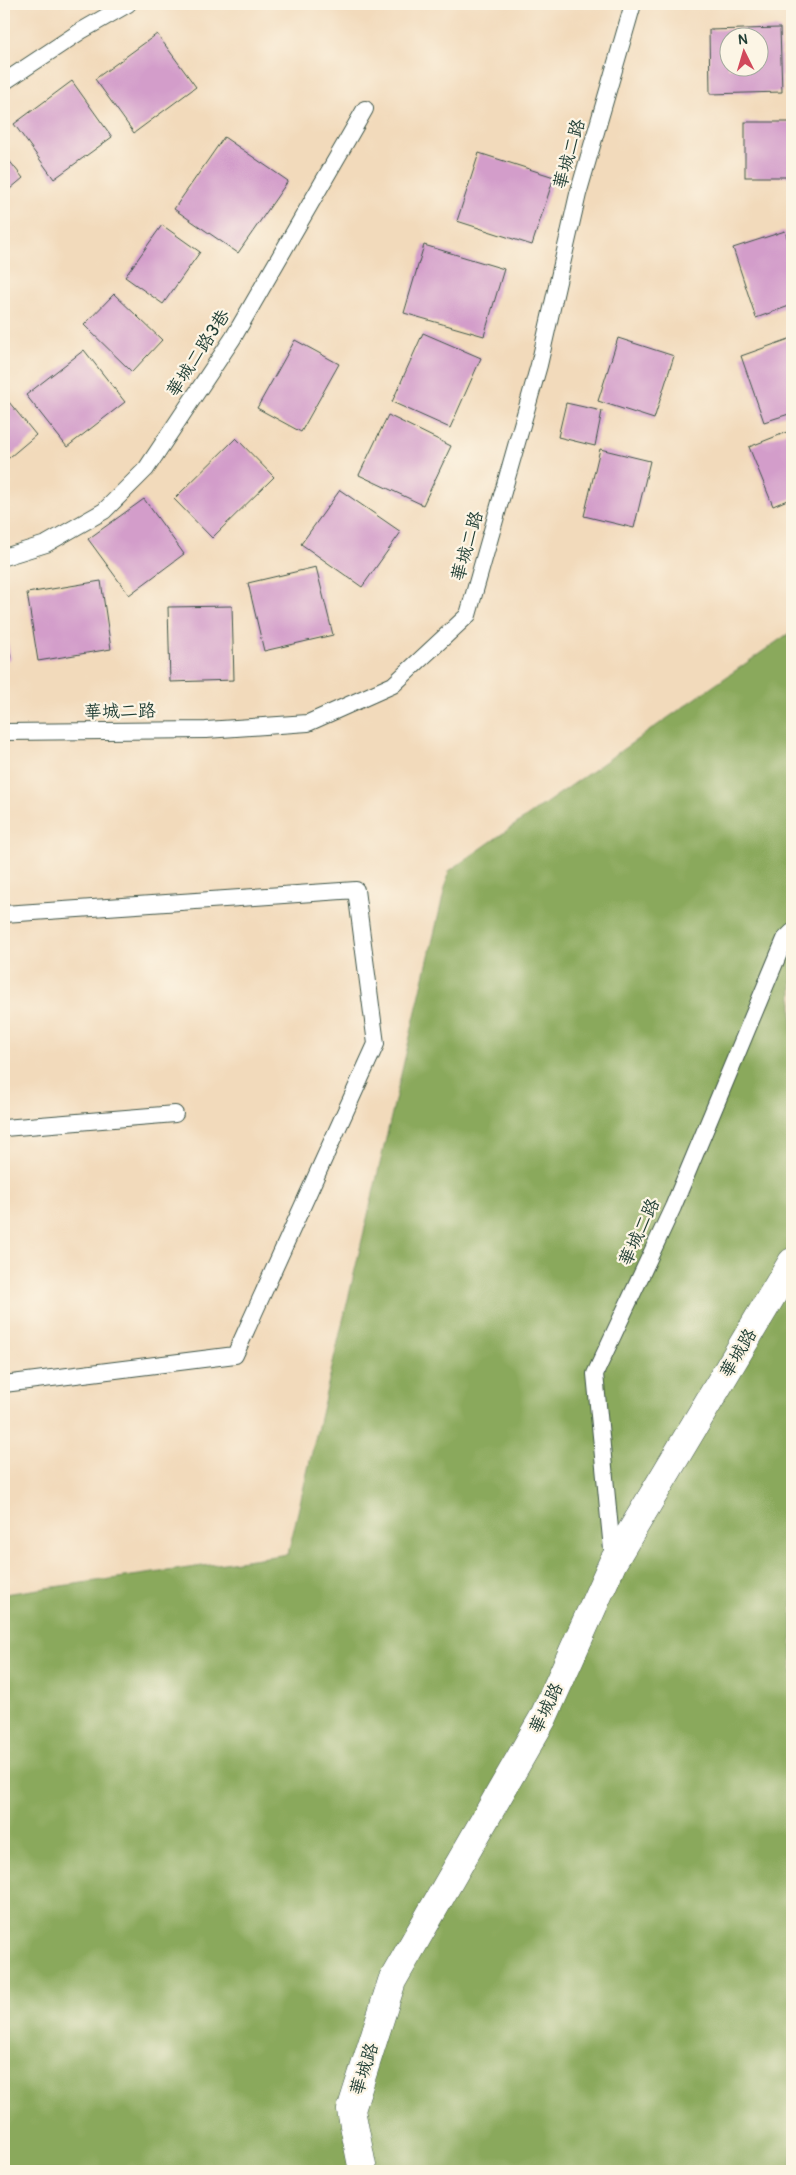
<svg xmlns="http://www.w3.org/2000/svg" width="796" height="2175" font-family="Pangolin,'LXGW WenKai TC',sans-serif">
<style>
.forest{fill:#8aa95c;stroke:#547348}
.building{fill:#d39dca;fill-rule:evenodd}
.lines{fill:none;stroke-linecap:round;stroke-linejoin:round}
.lane-casing{stroke:#3f5548;stroke-width:18}
.street-casing{stroke:#3f5548;stroke-width:29}
.lane{stroke:#fff;stroke-width:16}
.street{stroke:#fff;stroke-width:28}
.labels{text-anchor:middle;stroke-width:4.5;stroke-linejoin:round;paint-order:stroke}
.street-label{font-size:18px;fill:#1f3d34;stroke:#fcf5e5}
</style>
<rect width="100%" height="100%" fill="#fcf5e5"/>
<filter id="ink" filterUnits="userSpaceOnUse"><feTurbulence type="fractalNoise" baseFrequency=".02" numOctaves="2"/><feDisplacementMap in="SourceGraphic" scale="10" xChannelSelector="R" yChannelSelector="G"/><feConvolveMatrix kernelMatrix="1 2 1 2 8 2 1 2 1" color-interpolation-filters="sRGB"/></filter>
<filter id="wash" filterUnits="userSpaceOnUse"><feTurbulence type="fractalNoise" baseFrequency=".0096" numOctaves="4" result="noise"/><feDisplacementMap in="SourceGraphic" scale="20" xChannelSelector="R" yChannelSelector="G"/><feGaussianBlur stdDeviation="1.12" result="paint"/><feColorMatrix in="noise" values="0 0 0 0 0 0 0 0 0 0 0 0 0 0 0 0 0 1.4 0 .05"/><feComposite in="paint" operator="in"/></filter>
<g filter="url(#wash)">
<rect width="100%" height="100%" fill="#f2dabb"/>
<polygon class="forest" points="792,631 792,2171 4,2171 4,1594 288,1554 449,871"/>
<g id="blocks">
<g class="building">
<path d="M780 28 782 92 710 94 709 30ZM728 38H758V68H728Z"/>
<polygon points="157,34 196,87 134,133 95,79"/>
<polygon points="72,81 112,137 54,179 14,124"/>
<rect x="745" y="122" width="47" height="55"/>
<polygon points="224,137 288,181 238,253 174,209"/>
<polygon points="479,153 554,177 532,245 457,221"/>
<polygon points="4,154 23,178 4,194"/>
<polygon points="162,225 200,252 163,304 125,277"/>
<polygon points="785,231 792,253 792,305 756,318 733,248"/>
<polygon points="424,245 504,269 484,336 404,313"/>
<polygon points="114,294 162,340 132,372 84,325"/>
<polygon points="423,333 481,358 450,428 392,402"/>
<polygon points="618,338 674,356 654,419 598,401"/>
<polygon points="792,338 792,413 764,422 741,356"/>
<polygon points="295,340 339,364 301,432 257,408"/>
<polygon points="84,350 125,402 67,447 26,395"/>
<polygon points="4,396 36,435 4,462"/>
<polygon points="566,403 602,411 595,446 558,437"/>
<polygon points="388,415 451,446 423,505 359,475"/>
<polygon points="792,430 792,498 773,506 749,447"/>
<polygon points="236,438 274,477 212,538 174,499"/>
<polygon points="600,449 650,461 634,528 584,516"/>
<polygon points="340,490 401,532 362,587 301,544"/>
<polygon points="144,499 184,554 129,595 88,539"/>
<polygon points="316,567 333,635 264,651 248,583"/>
<polygon points="101,581 111,649 38,661 27,593"/>
<polygon points="232,606 234,680 170,682 168,607"/>
<polygon points="4,623 11,659 4,661"/>
</g>
</g>
</g>
<g filter="url(#ink)">
<use href="#blocks" fill-opacity="0" stroke="#3f5548" stroke-width="1"/>
<g class="lines">
<g class="lane-casing">
<g id="lane">
<polyline points="4,82 81,31 128,4"/>
<polyline points="4,557 46,544 104,511 146,469 233,338 365,109"/>
<polyline points="4,732 206,730 308,723 393,685 468,615 539,365 578,194 633,4"/>
<polyline points="4,914 356,890 376,1044 235,1355 4,1384"/>
<polyline points="4,1128 175,1114"/>
<polyline points="613,1560 595,1374 673,1207 785,939 792,932"/>
</g>
</g>
<g class="street-casing">
<polyline id="street" points="363,2171 351,2110 392,1981 543,1718 613,1562 792,1262"/>
</g>
<use href="#lane" class="lane"/>
<use href="#street" class="street"/>
</g>
</g>
<g class="labels">
<g class="street-label">
<text transform="translate(569 154) rotate(-74)" y="6">華城二路</text>
<text transform="translate(198 353) rotate(-57)" y="6">華城二路3巷</text>
<text transform="translate(467 546) rotate(-74)" y="6">華城二路</text>
<text transform="translate(120 711) rotate(-1)" y="6">華城二路</text>
<text transform="translate(639 1232) rotate(-65)" y="6">華城二路</text>
<text transform="translate(738 1353) rotate(-59)" y="6">華城路</text>
<text transform="translate(546 1708) rotate(-64)" y="6">華城路</text>
<text transform="translate(364 2069) rotate(-72)" y="6">華城路</text>
</g>
</g>
<rect width="796" height="2175" fill="none" stroke="#fcf5e5" stroke-width="20"/>
<g transform="translate(744 52) rotate(355)"><circle r="24" fill="#fcf5e5" stroke="#a4ab9e"/>
<path d="M0-4L9 19L0 12L-9 19Z" fill="#d1495b"/>
<text y="-8" font-size="14" font-weight="bold" text-anchor="middle" fill="#1f3d34">N</text>
</g>
</svg>
